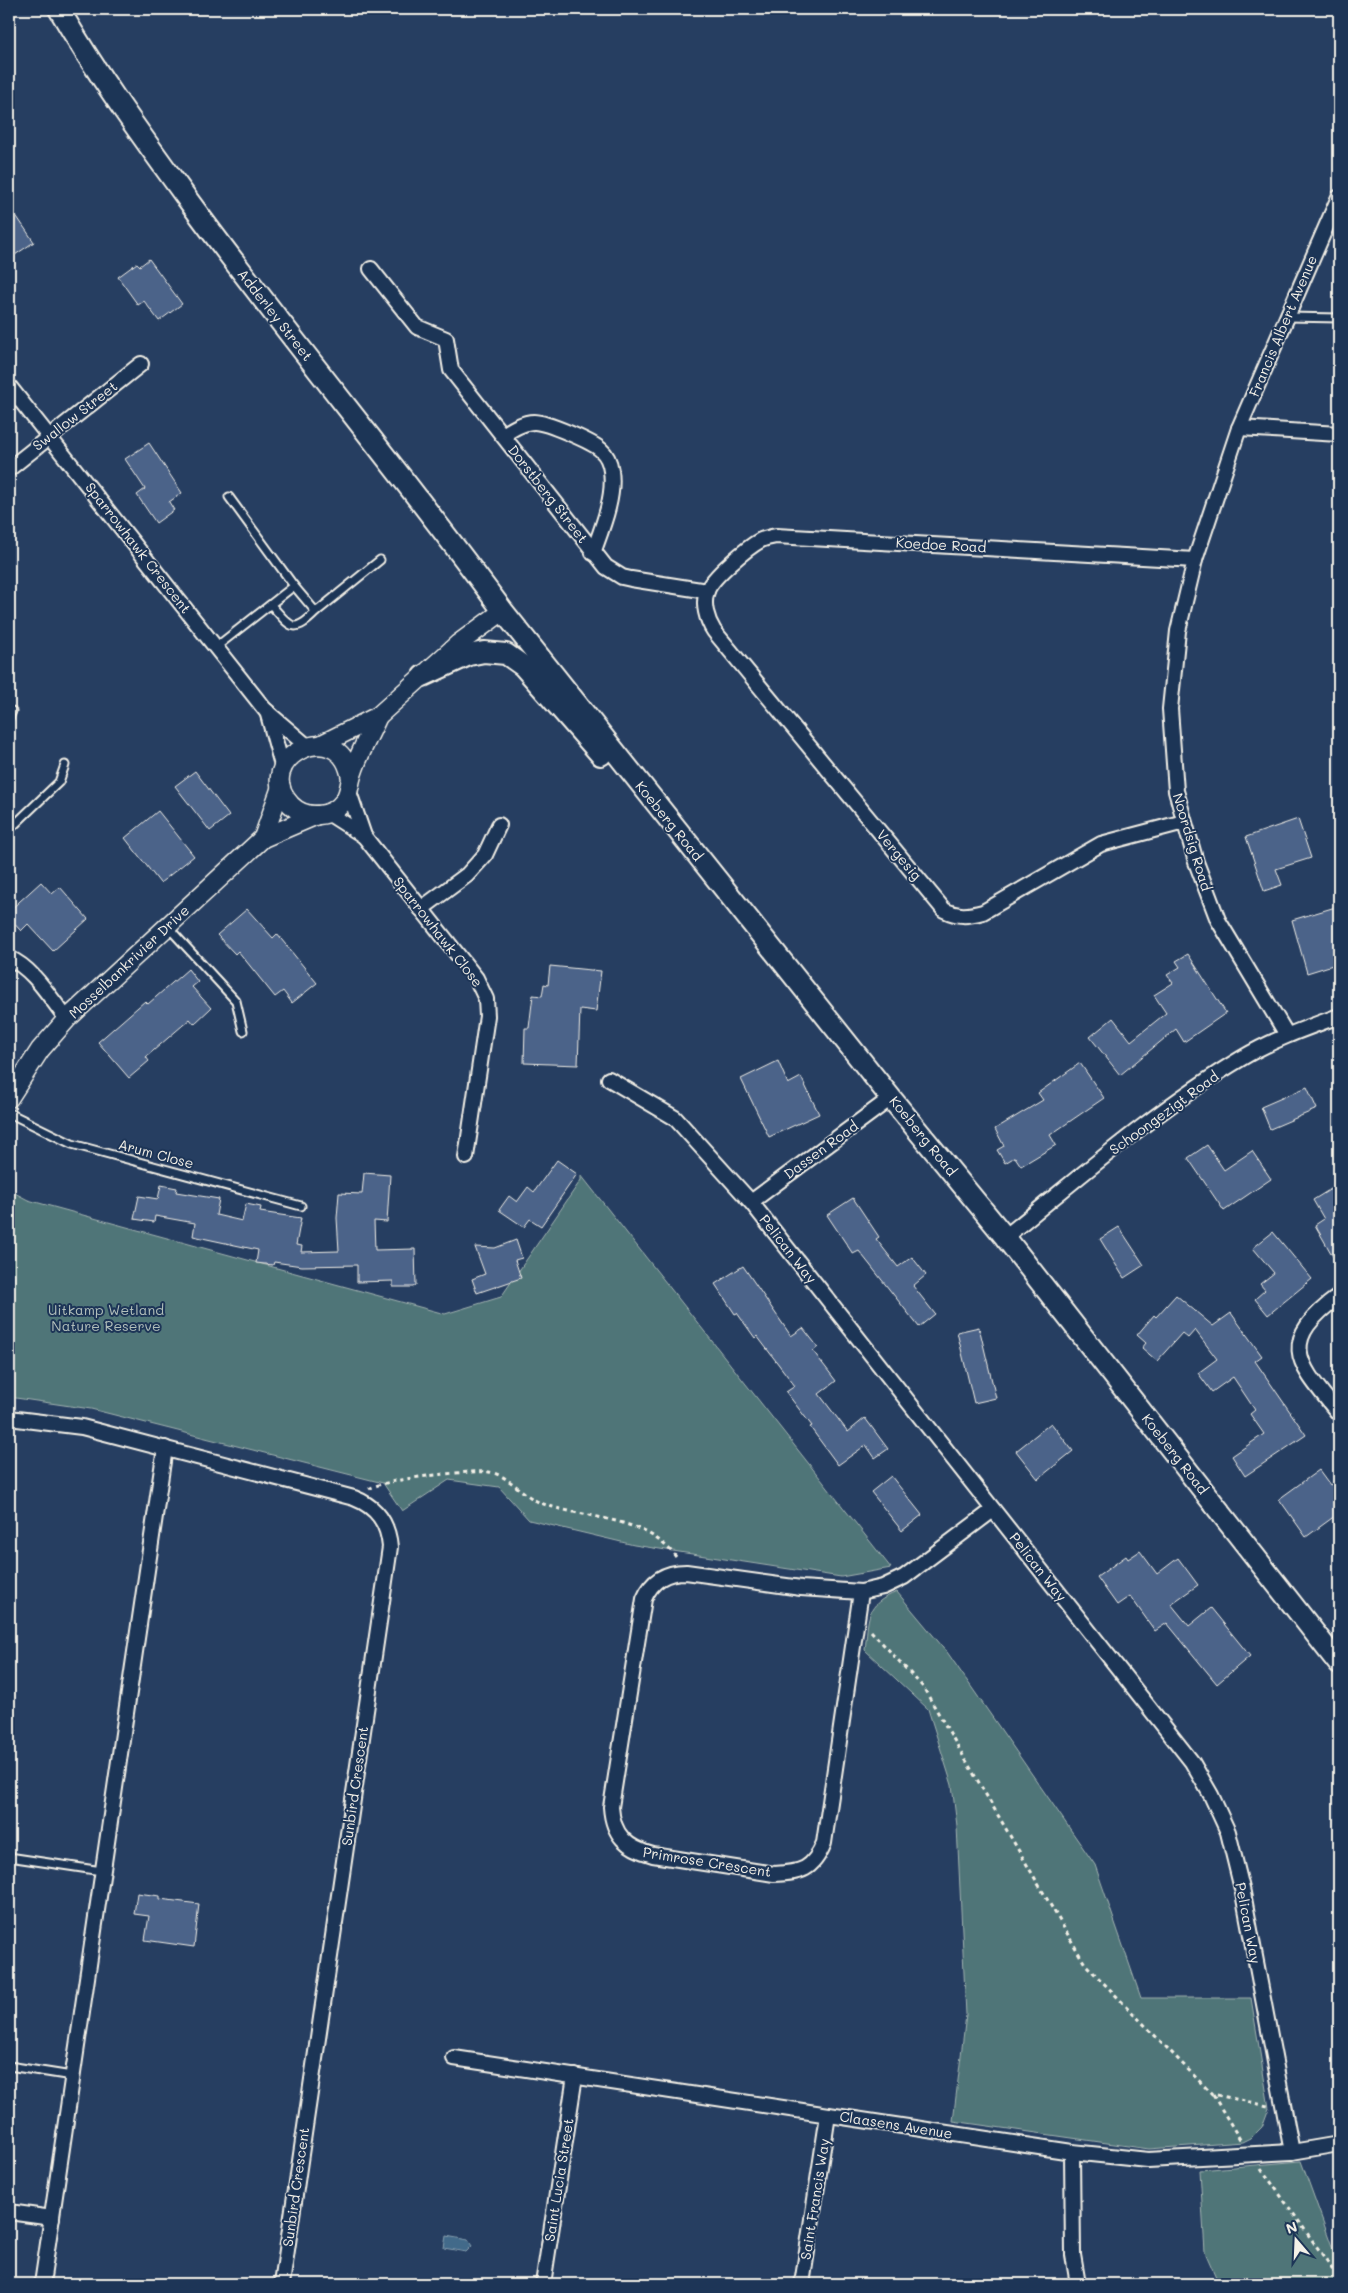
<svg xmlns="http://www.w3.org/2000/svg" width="1348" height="2293" font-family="Mali,sans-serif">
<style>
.green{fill:#4f7578;stroke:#a2b3b0}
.water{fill:#426a8a;stroke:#89a0b0}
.building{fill:#4c6389;stroke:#f4f1e8}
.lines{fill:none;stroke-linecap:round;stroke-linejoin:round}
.service-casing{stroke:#f4f1e8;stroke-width:11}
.minor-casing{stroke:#f4f1e8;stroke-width:18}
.tertiary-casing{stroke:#f4f1e8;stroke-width:21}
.secondary-casing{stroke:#f4f1e8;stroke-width:24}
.path{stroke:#f4f1e8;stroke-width:3;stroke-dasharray:4 4;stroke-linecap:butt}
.service{stroke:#1d3557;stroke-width:7}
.minor{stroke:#1d3557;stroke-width:14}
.tertiary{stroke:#1d3557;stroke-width:18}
.secondary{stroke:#1d3557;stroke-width:20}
.labels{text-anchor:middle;stroke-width:4;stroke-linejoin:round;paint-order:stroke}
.street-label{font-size:14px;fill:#f4f1e8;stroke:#1d3557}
.park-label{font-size:14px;fill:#b2bfbb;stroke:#1d3557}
</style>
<rect width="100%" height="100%" fill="#263e61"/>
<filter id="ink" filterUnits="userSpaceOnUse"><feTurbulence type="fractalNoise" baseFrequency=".02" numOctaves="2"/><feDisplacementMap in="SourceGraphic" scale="10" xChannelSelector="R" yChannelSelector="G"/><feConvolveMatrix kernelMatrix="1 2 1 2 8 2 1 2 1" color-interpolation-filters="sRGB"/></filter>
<g filter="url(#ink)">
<g class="green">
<polygon points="581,1175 891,1568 841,1577 634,1545 529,1520 499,1487 449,1480 402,1511 383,1483 91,1409 9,1397 9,1190 28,1200 445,1314 501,1297 581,1180"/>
<path d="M897 1592 947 1652 1095 1865 1141 1998H1251L1269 2108 1262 2127 1251 2138 1243 2142 1149 2149 953 2121 966 2015 957 1826 952 1785 928 1709 865 1650C869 1618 864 1605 897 1592Z"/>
<polygon points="1301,2161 1333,2249 1339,2257 1339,2284 1219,2284 1205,2252 1200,2170"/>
</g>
<polygon class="water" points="446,2236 468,2240 472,2246 466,2252 444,2248"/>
<g class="building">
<polygon points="9,205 34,242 9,259"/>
<polygon points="149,259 182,304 159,321 144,301 138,305 118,277 137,263 140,266"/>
<polygon points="149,443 182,493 169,502 174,510 156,523 137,495 145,489 125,459"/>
<polygon points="195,771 229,816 210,831 175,786"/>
<polygon points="158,811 194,856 160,883 125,838"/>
<polygon points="1298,819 1311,858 1276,869 1282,885 1264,891 1246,837"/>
<polygon points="41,882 52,894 60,887 88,919 53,951 28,924 21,931 9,918 9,911"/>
<polygon points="1339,906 1339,963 1307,973 1292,920"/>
<polygon points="247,909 273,938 277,934 317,983 292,1003 283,991 275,997 238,951 235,954 217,935"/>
<polygon points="1188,954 1226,1013 1184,1042 1176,1029 1120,1075 1090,1037 1113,1018 1131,1041 1166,1013 1154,995 1173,983 1167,975 1180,967 1176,961"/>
<polygon points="550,966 601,971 596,1011 580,1009 578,1065 524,1063 525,1028 529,1028 533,995 542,996 544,984 548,985"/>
<polygon points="188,969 198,982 192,987 211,1008 194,1024 190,1019 146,1057 149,1061 129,1078 98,1042 145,1001 148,1004"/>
<polygon points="778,1061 788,1084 801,1077 819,1114 769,1137 741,1079"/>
<polygon points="1080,1063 1104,1098 1050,1135 1056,1145 1021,1166 1015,1157 1005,1163 997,1150 1004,1146 995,1129 1043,1100 1038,1093"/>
<polygon points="1307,1087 1317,1109 1270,1129 1261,1107"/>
<polygon points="1207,1145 1224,1170 1252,1151 1271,1179 1224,1211 1188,1158"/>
<polygon points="557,1160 577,1174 541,1226 530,1219 524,1227 499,1210 509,1196 517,1202 528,1187 534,1192"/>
<polygon points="364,1173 390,1175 387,1222 374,1221 375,1250 415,1249 416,1285 413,1287 393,1287 393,1281 357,1282 357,1265 302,1266 274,1262 273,1265 256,1263 258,1250 193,1236 195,1223 155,1216 154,1222 134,1219 139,1196 158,1199 161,1185 177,1188 176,1192 219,1199 216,1215 242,1221 246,1204 261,1207 260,1212 301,1218 296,1245 302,1246 301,1252 339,1251 337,1218 339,1193 362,1194"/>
<polygon points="1339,1184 1339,1267 1315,1225 1324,1219 1313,1200"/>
<polygon points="853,1198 879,1237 876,1239 898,1267 912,1257 926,1275 913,1286 935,1314 919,1327 859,1251 853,1254 827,1215"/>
<polygon points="1119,1227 1144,1265 1124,1278 1100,1239"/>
<polygon points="1273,1232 1312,1279 1268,1315 1255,1299 1265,1290 1260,1284 1274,1273 1253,1248"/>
<polygon points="516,1240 522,1258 515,1260 521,1278 477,1293 472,1279 485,1274 475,1247 495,1248"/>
<polygon points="743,1266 791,1336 803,1328 818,1347 813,1351 836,1381 819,1394 848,1432 865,1418 888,1449 875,1458 866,1445 838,1465 810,1427 812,1426 786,1392 795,1386 757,1336 755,1338 737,1313 735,1314 715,1284"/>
<polygon points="1176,1295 1213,1326 1231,1313 1262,1356 1255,1361 1306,1435 1245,1476 1232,1456 1264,1434 1250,1414 1255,1410 1233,1377 1212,1392 1198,1373 1217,1359 1195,1330 1188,1338 1182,1333 1157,1361 1142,1348 1146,1343 1137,1335 1154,1315 1156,1317"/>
<polygon points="979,1327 996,1398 974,1403 957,1332"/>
<polygon points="1051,1423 1073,1451 1038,1479 1016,1451"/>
<polygon points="1319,1470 1330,1485 1339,1479 1339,1513 1306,1537 1279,1499"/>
<polygon points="891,1476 922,1515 902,1531 871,1492"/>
<polygon points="1140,1551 1157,1574 1178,1558 1198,1585 1171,1604 1189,1626 1211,1608 1250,1656 1217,1684 1167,1623 1155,1631 1130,1596 1117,1605 1097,1577 1126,1556 1128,1559"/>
<polygon points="137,1893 160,1896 160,1899 199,1904 194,1947 145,1940 149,1916 134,1914"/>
</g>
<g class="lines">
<g class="service-casing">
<g id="service">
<polyline points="1288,317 1339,318"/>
<polyline points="294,586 316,612 380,560"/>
<path d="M272 606C291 627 293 635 316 612"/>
<polyline points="216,647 294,586 229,497"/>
<polyline points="9,718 12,711"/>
<polyline points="9,830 59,782 65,765"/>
<polyline points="168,927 236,1001 243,1031"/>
<polyline points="9,1113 72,1144 301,1206"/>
<polyline points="9,1857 102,1871"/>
<polyline points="9,2066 72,2076"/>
</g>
</g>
<g class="minor-casing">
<g id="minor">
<polyline points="371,269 417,327 446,339 451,370 606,567 622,577 631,579 707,591"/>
<polyline points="9,386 266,711 307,746"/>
<polyline points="1239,428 1339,434"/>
<path d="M503 435C512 429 523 422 534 422 546 422 593 442 601 450 607 455 610 463 611 471 615 497 602 528 593 553"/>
<polyline points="9,469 141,364"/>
<polyline points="267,711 283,769"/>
<polyline points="349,792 364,836 371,845 476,978 486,999 487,1016 466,1157"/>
<polyline points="328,813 364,836"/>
<path d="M1184 822 1101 844 983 912C968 916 958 917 944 910L714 631C707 620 702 604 707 591 712 577 748 547 761 540 766 538 771 537 776 536L1195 560"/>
<polyline points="421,909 467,875 485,855 499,825"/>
<path d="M9 958C34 969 50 998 67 1019"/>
<polyline points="1287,1035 1218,920 1196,862 1176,791 1170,709 1178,631 1195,560 1239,428 1339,197"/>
<polyline points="609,1079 675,1118 751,1202 1192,1762 1211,1795 1228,1832 1243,1893 1292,2152"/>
<polyline points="751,1202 891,1098"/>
<path d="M1005 1237C1082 1175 1157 1109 1242 1058 1272 1040 1306 1028 1339 1016"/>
<path d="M1339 1296C1275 1343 1299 1364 1339 1414"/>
<path d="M9 1418 82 1427 354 1498C377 1507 388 1523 390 1547L282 2284"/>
<path d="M861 1592 824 1843C813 1870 801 1873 774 1874L653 1855C627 1848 613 1836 611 1807L644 1599C652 1580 666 1572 686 1572L801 1588 861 1592 883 1587 904 1577 993 1510"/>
<polyline points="454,2058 1072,2152 1148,2160 1292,2152 1339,2144"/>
<polyline points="1072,2152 1073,2255 1078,2284"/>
<polyline points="9,2212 52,2218"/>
<polyline points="42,2284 165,1448"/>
<polyline points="543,2284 575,2076"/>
<polyline points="802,2284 828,2115"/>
</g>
</g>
<g class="tertiary-casing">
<g id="tertiary">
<polyline points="320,745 378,716 458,644 503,611"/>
<path d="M351 779C341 711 248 760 291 805 306 820 332 818 344 801 349 794 349 787 351 779 356 758 369 737 378 716"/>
<polyline points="263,838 281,787"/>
<polyline points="9,1098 40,1050 67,1019 263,838 317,815"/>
</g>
</g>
<g class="secondary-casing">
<g id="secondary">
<path d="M59 9C97 75 143 138 188 200 290 339 401 472 503 611L891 1098 1005 1237 1339 1664"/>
<polyline points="423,676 469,655 484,652 506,654 523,666 601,755"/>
</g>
</g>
<g class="path">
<path d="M369 1489C384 1479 469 1470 489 1472 509 1475 523 1496 541 1503 585 1520 643 1514 676 1557"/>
<polyline points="871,1631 923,1687 1085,1964 1212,2094 1268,2106"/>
<polyline points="1213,2095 1241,2141"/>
<polyline points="1261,2168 1339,2278"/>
</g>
<use href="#service" class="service"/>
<use href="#minor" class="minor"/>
<use href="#tertiary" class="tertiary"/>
<use href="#secondary" class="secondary"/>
</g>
</g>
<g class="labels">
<g class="street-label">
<text transform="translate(275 315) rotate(52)" y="5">Adderley Street</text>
<text transform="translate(1283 326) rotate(-67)" y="5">Francis Albert Avenue</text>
<text transform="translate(75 416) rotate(-38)" y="5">Swallow Street</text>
<text transform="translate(548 494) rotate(52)" y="5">Dorstberg Street</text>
<text transform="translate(941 545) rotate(3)" y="5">Koedoe Road</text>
<text transform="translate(138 548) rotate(52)" y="5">Sparrowhawk Crescent</text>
<text transform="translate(669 821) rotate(51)" y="5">Koeberg Road</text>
<text transform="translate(1192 842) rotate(73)" y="5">Noordsig Road</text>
<text transform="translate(899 855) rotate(50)" y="5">Vergesig</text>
<text transform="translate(438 932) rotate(52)" y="5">Sparrowhawk Close</text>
<text transform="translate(129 962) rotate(-43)" y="5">Mosselbankrivier Drive</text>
<text transform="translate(1164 1113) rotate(-36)" y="5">Schoongezigt Road</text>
<text transform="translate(923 1136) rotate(51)" y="5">Koeberg Road</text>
<text transform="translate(821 1150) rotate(-36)" y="5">Dassen Road</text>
<text transform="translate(156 1154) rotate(15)" y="5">Arum Close</text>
<text transform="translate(788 1249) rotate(52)" y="5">Pelican Way</text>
<text transform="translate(1175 1454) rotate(52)" y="5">Koeberg Road</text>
<text transform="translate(1038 1567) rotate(52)" y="5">Pelican Way</text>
<text transform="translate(355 1786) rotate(-82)" y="5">Sunbird Crescent</text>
<text transform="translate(707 1862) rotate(9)" y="5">Primrose Crescent</text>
<text transform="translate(1248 1923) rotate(79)" y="5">Pelican Way</text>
<text transform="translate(896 2125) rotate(9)" y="5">Claasens Avenue</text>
<text transform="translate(559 2180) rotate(-81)" y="5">Saint Lucia Street</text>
<text transform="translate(296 2187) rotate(-82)" y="5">Sunbird Crescent</text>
<text transform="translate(815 2199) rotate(-81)" y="5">Saint Francis Way</text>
</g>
<g class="park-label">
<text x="106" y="1315">Uitkamp Wetland<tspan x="106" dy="16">Nature Reserve</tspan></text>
</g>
</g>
<rect width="1348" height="2293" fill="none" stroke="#1d3557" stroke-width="30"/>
<rect x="15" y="15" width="1318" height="2263" fill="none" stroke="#f4f1e8" stroke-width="2" filter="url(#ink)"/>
<g transform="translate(1296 2240) rotate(341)" stroke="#1d3557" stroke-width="4" paint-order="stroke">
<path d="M0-4L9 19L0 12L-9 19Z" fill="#f4f1e8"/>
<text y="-8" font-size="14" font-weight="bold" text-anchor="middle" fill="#f4f1e8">N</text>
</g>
</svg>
